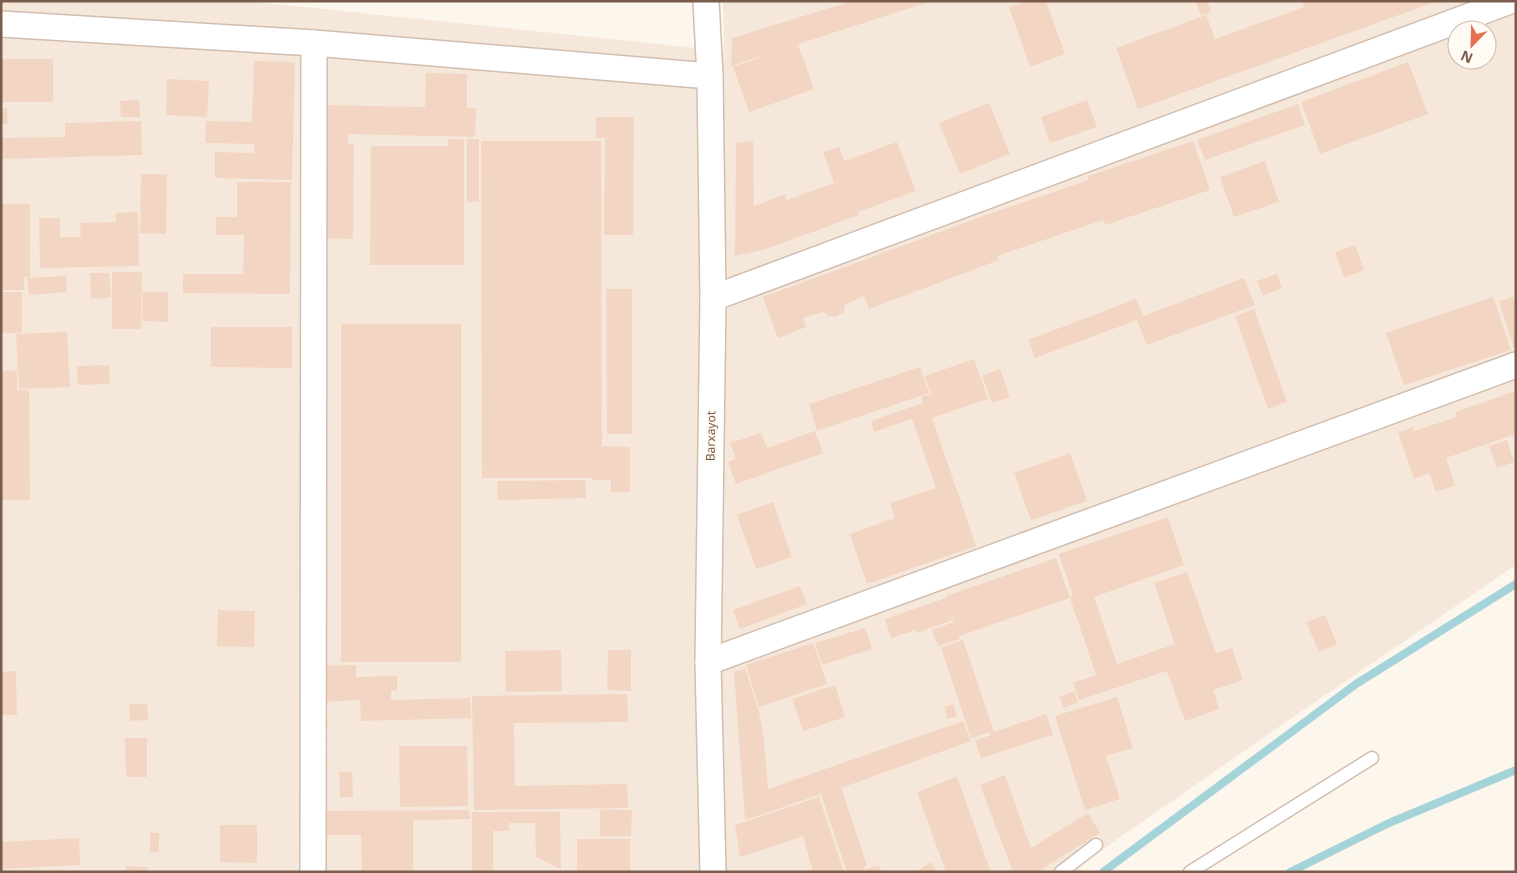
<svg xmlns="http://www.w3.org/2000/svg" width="1517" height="873" font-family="'Noto Sans',sans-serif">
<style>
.residential{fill:#f5e8da;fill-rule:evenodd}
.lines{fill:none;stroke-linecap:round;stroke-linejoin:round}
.stream{stroke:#a5d3da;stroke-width:8}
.building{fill:#f3d5c3}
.service-casing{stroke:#d1beb0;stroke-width:15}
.minor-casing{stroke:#d1beb0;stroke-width:28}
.service{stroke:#fff;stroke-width:12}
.minor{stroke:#fff;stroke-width:25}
.labels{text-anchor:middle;stroke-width:4;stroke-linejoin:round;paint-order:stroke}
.street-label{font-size:12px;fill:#7a5c4d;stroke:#fffaf3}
</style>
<rect width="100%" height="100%" fill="#fdf6ec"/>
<path class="residential" d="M1 1H247L724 51 723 1H1516V565L1283 724 1070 872H1ZM1457 30H1487V60H1457Z"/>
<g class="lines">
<g class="stream">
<polyline points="1103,872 1356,684 1516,584"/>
<polyline points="1290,872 1389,823 1516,770"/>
</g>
</g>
<g class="building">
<polygon points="852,1 929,2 798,44 814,89 749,112 733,67 775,52 731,66 732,38"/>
<polygon points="1026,1 1046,1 1065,54 1030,67 1009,7"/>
<polygon points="1195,1 1207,1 1211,12 1201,15"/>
<polygon points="1302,1 1435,2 1138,109 1116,48 1206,15 1215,39 1304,7"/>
<rect x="1" y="59" width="52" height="43"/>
<polygon points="254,61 295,62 292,180 215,178 215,152 254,153 254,144 205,143 206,121 252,122"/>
<polygon points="1408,62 1428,114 1320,154 1301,102"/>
<polygon points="426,73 467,74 467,108 476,108 475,137 348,134 348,144 354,144 353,239 320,238 322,105 425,107"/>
<polygon points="167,79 209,81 207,117 166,115"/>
<polygon points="139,100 140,117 121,117 120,101"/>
<polygon points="1087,100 1097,127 1050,143 1041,117"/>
<polygon points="989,103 1010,154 960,174 939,123"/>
<polygon points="1298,104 1305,125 1205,160 1197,140"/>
<polygon points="1,108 7,108 8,124 1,124"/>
<polygon points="596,117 634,117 633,235 604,235 605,138 596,138"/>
<polygon points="141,121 142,155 1,159 1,138 65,137 65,123"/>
<polygon points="448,139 464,139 464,265 370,265 371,146 448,146"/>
<rect x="467" y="139" width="12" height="63"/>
<polygon points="481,141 601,141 602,446 630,447 630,492 611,492 611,480 593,480 593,478 482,478"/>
<polygon points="753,141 754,206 785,194 787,200 834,183 823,152 839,147 844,161 897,142 916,191 858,212 859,215 766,249 735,256 736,143"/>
<polygon points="1193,141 1210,190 1105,225 1103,220 997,256 999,260 869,309 864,296 845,305 844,312 836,317 828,316 823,312 803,318 806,327 778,338 763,297 983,216 1089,180 1088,176"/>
<polygon points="1265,161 1279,202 1234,217 1220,177"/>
<polygon points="141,174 167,174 166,234 140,233"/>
<polygon points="237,182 291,182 290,294 183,293 183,274 243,274 244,235 216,235 216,217 237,217"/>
<polygon points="1,204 30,204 30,277 24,277 24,290 1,290"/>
<polygon points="138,212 139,266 40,268 39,218 60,218 60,237 81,237 80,223 116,222 115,213"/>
<polygon points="1355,245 1364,270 1344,278 1335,252"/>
<polygon points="112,272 142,272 141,329 112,329"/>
<polygon points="90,273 109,273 111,298 91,299"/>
<polygon points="1277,274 1282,288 1263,296 1257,281"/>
<polygon points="66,276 67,292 29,295 27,278"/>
<polygon points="1244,278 1255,305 1147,345 1137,320 1035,358 1028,340 1136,299 1143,316"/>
<polygon points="606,289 632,289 632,434 607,434"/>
<rect x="1" y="292" width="21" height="41"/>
<polygon points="143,292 168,292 168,322 142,321"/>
<polygon points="1493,297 1511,350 1404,385 1386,333"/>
<polygon points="1513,297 1516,305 1515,351 1499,301"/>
<polygon points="1254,309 1287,402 1268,409 1235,316"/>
<rect x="341" y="324" width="120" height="338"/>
<polygon points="211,327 292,327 292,368 211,367"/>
<polygon points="67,332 70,387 19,389 16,334"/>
<polygon points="974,359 988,399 932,418 976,546 867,584 850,534 895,518 890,503 936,488 912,419 874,432 871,421 923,403 921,397 931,394 925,376"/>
<polygon points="109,365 110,384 78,385 77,366"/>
<polygon points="920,367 929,393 817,431 809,404"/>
<polygon points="1000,369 1010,397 992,403 982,376"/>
<polygon points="17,370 17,389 15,390 29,390 30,500 1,500 1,371"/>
<polygon points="1516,391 1516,434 1446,458 1455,485 1436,492 1429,473 1414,479 1398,433 1413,427 1414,431 1457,417 1455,412"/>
<polygon points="815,431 823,453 736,484 728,462 736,459 730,443 761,433 767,448"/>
<polygon points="1507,440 1514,462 1497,468 1489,446"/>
<polygon points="1070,453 1087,501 1031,520 1014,473"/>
<polygon points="585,480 586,498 498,500 497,481"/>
<polygon points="773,502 792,557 756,569 737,515"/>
<polygon points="1168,517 1184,565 1094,597 1117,664 1175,644 1154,583 1187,572 1216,653 1232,648 1243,680 1213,690 1219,709 1185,721 1167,671 1079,700 1073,683 1096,675 1070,598 959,636 960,639 938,646 932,630 954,622 948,602 953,620 916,633 916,630 891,638 885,619 946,598 946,596 1056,558 1070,598 1073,596 1059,554"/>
<polygon points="800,586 807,604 740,629 733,610"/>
<polygon points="218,610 255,611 254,647 217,646"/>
<polygon points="1325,615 1337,644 1319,652 1306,622"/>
<polygon points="865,628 872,649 822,665 815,643"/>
<polygon points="963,640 994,732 1046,714 1053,735 981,758 975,741 991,735 990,732 971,738 941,648"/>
<polygon points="813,643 827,684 759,707 746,665"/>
<polygon points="561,650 562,691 506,692 505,651"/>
<polygon points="608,650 631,650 631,691 607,690"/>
<polygon points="356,665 356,677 397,676 397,691 391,691 391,700 470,698 471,718 361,721 360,700 318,702 317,666"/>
<polygon points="745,668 759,712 764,741 768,789 963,721 971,741 841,788 867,866 864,867 866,872 847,872 821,794 745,820 734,672"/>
<polygon points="16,671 17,715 1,715 1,672"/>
<polygon points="835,685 845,717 803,731 792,699"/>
<polygon points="1074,691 1078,702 1064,708 1059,697"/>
<polygon points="627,694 628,722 514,723 515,786 627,784 628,808 474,810 472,696"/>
<polygon points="1117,697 1133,748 1106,756 1120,799 1085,810 1055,716"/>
<polygon points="129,704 147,704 148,720 130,721"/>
<polygon points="953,704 957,716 947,719 944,707"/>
<polygon points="125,738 147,738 147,777 126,777"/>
<polygon points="399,746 467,746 468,806 400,807"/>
<polygon points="339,772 352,772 353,797 340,797"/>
<polygon points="1005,775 1031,848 1088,813 1100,833 1037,872 1013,872 980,785"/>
<polygon points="957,777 991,872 946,872 917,792"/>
<polygon points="819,797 844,872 813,872 803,836 740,857 735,825"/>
<polygon points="469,810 470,819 413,820 413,872 362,872 361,835 320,835 320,811"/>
<polygon points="600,810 632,810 631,836 600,836"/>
<polygon points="472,812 560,812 561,869 536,857 535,823 509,823 509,831 493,831 493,872 472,872"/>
<polygon points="220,825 257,825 257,863 220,862"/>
<rect x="150" y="833" width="9" height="19"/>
<polygon points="79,838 80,865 1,869 1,842"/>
<rect x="577" y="839" width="53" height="33"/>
<polygon points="931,862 937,872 916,872"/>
<polygon points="879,865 881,872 867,872 866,869"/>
<polygon points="126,866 148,867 148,872 126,872"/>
</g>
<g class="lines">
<g class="service-casing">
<g id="service">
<polyline points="1061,872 1096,845"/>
<polyline points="1190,872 1372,758"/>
</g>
</g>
<g class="minor-casing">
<g id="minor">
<polyline points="706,1 710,76 713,298 708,662 713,872"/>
<polyline points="1,24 314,43 710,76"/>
<polyline points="713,298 1510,1"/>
<polyline points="708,662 1516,365"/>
<polyline points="313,872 314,43"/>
</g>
</g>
<use href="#service" class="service"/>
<use href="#minor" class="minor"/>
</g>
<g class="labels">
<g class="street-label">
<text transform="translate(711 436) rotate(-89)" y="4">Barxayot</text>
</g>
</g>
<rect width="1517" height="873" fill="none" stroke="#7a5c4d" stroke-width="5"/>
<g transform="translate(1472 45) rotate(203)"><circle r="24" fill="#fffaf3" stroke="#cabbb1"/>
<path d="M0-4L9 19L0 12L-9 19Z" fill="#e76f51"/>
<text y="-8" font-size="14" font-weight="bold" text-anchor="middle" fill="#7a5c4d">N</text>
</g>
</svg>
